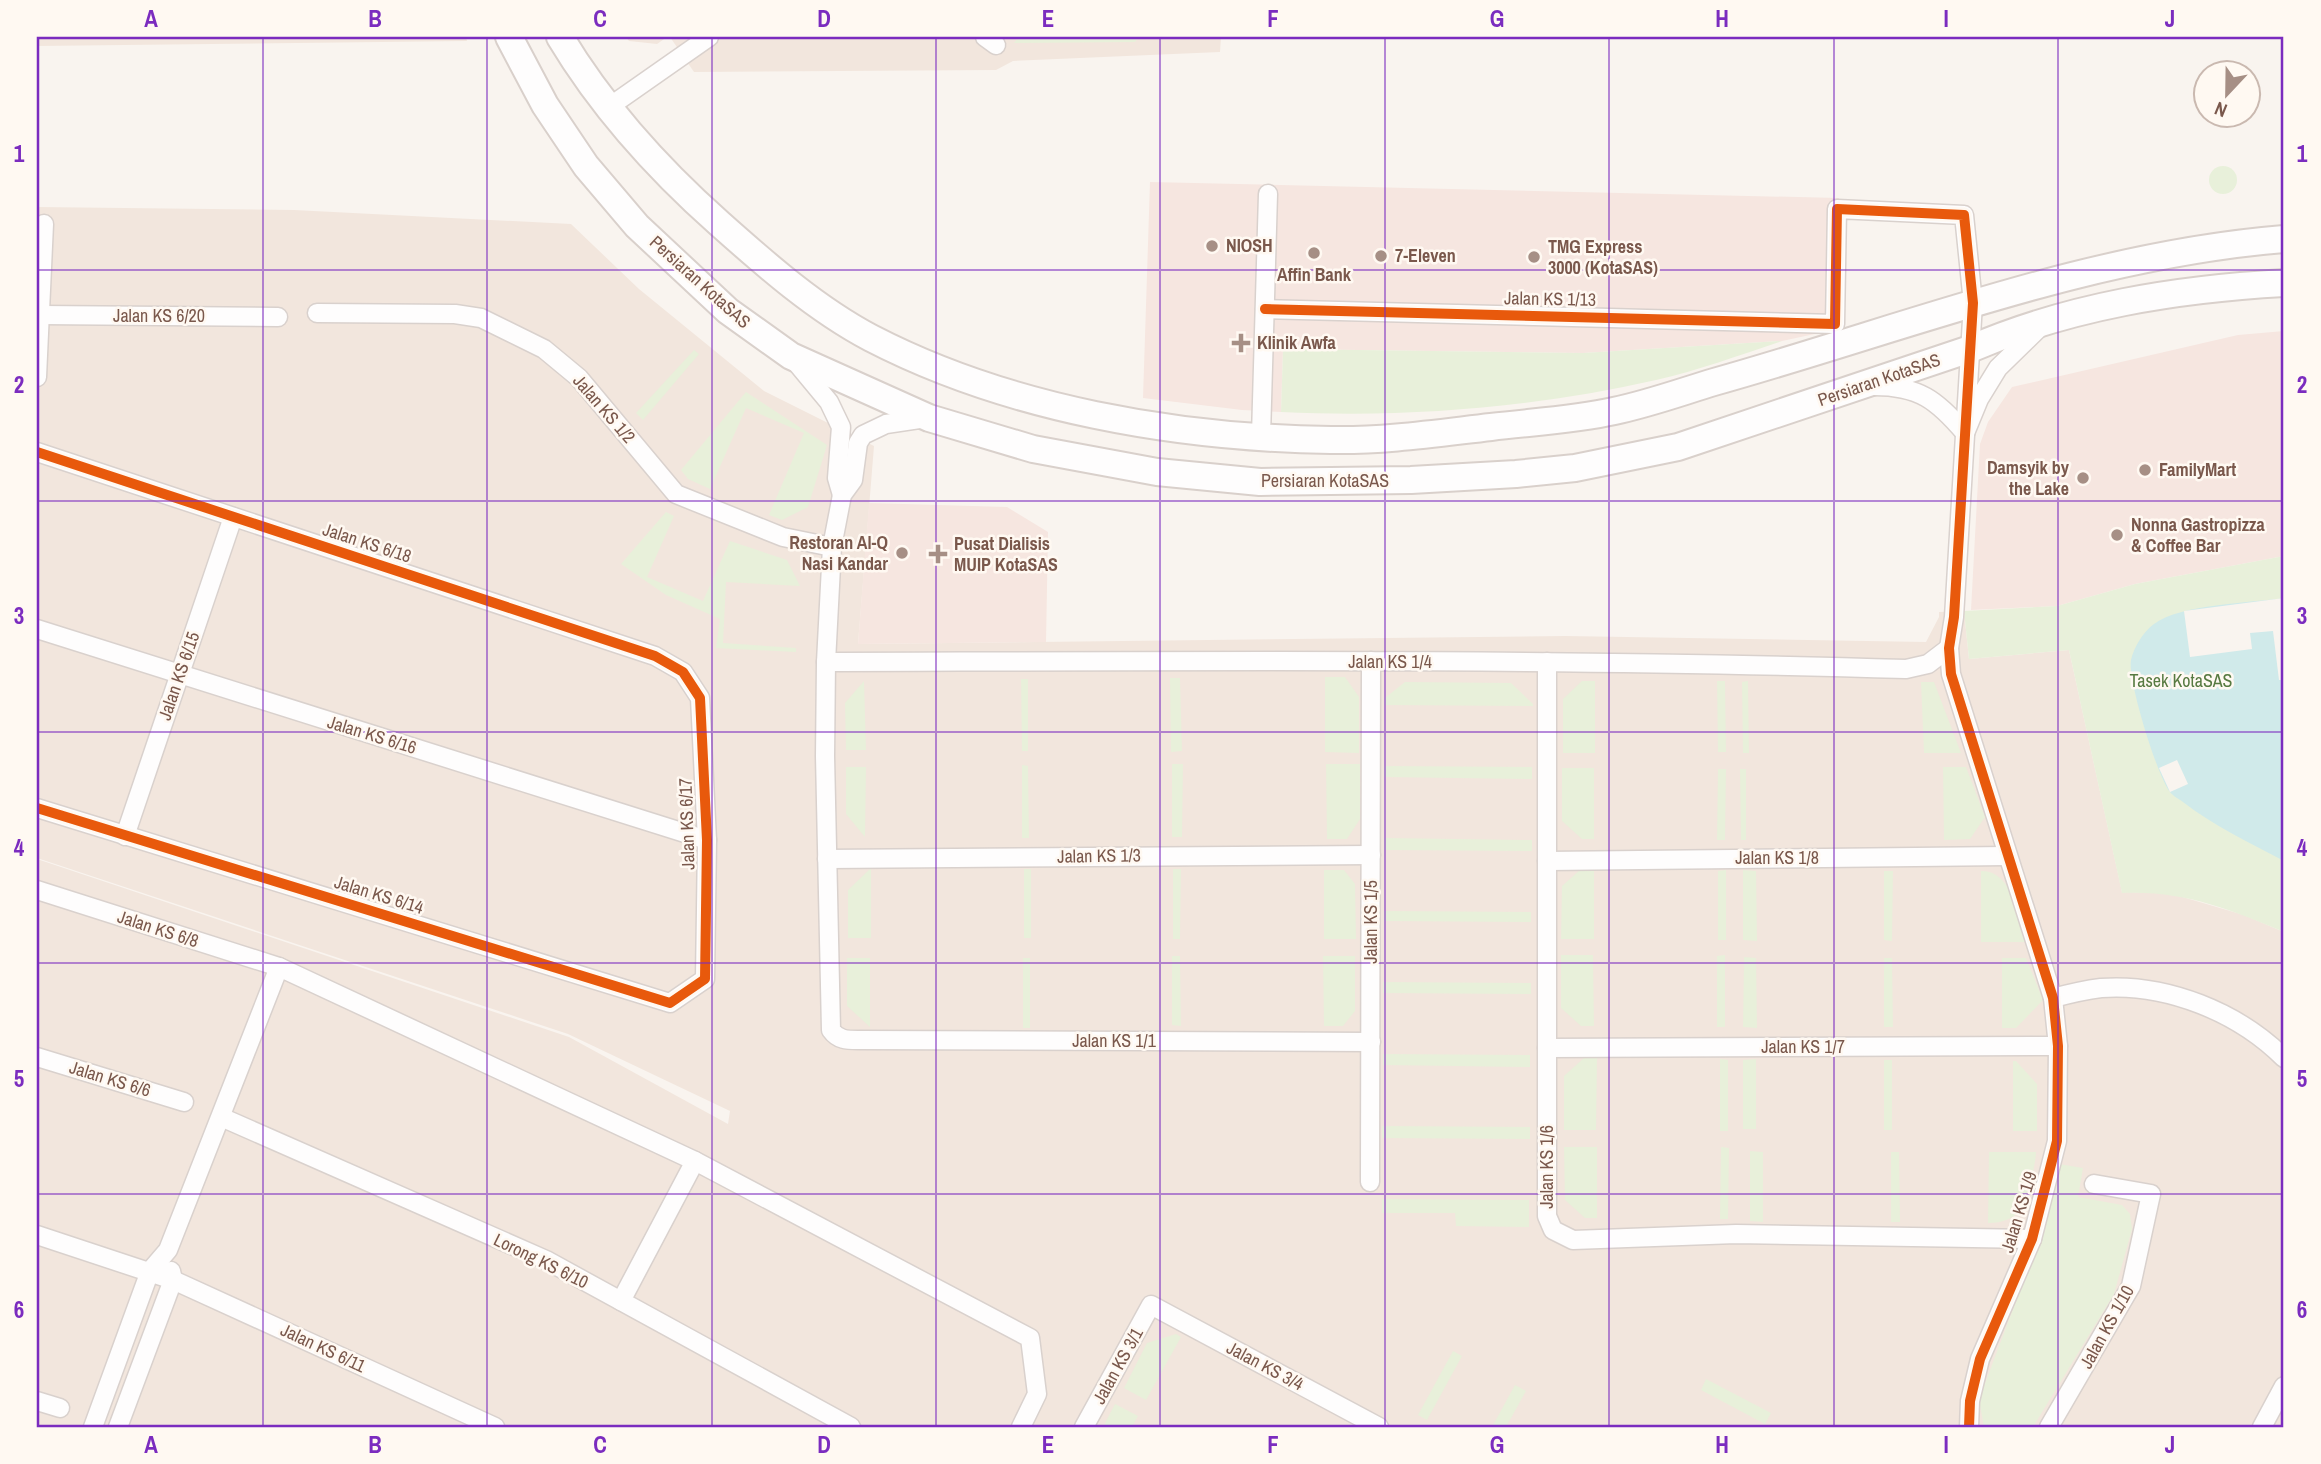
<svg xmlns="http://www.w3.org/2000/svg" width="2321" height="1464" font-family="'Archivo Narrow',sans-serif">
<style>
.residential{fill:#f2e6dd}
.commercial{fill:#f6e6e0}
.green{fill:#e8f0da}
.water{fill:#d0eaea}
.pier{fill:#f9f4ef}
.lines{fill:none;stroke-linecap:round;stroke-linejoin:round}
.minor-casing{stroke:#d9d1cd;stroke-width:21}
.secondary-casing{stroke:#d9d0cb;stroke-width:30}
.minor{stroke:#fefdfd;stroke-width:18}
.secondary{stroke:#fefdfd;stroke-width:26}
.cycleway-casing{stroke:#fff9f2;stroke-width:15}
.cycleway{stroke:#e8590c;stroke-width:10}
.grid{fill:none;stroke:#7b2cbf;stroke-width:2;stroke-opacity:0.55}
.poi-dot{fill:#a68f85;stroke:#fff9f2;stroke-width:2.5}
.labels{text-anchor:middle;stroke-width:5;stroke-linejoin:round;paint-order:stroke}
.poi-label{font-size:18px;font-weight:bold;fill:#7a584c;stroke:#fff9f2;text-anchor:start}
.street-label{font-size:18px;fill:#7a584c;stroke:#fff9f2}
.park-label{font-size:18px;fill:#577a41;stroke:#fff9f2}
.neatline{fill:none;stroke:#7b2cbf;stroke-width:2.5}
.grid-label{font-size:23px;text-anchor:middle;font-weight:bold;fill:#7b2cbf}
</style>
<rect width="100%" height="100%" fill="#f9f4ef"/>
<g class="residential">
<polygon points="37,37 466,37 467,41 37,46"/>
<polygon points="626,37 667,37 657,44 629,41"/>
<polygon points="670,37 1221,37 1220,52 1013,61 996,70 694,72"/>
<polygon points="37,207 294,210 571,224 639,289 764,391 874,446 858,644 1565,636 1926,642 1939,617 1939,612 1964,611 1969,659 2069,650 2122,892 2169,893 2244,915 2284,932 2284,1427 37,1427 37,859 569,1037 728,1124 730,1111 568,1034 37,858"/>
</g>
<g class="commercial">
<polygon points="1150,182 1839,198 1835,324 1824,332 1782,341 1583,353 1283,349 1281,412 1242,410 1143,398"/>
<polygon points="2284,331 2284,556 2135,584 2057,606 1971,610 1980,444 1988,422 2012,387 2238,335"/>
<polygon points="869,503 1007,507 1048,532 1046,642 858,644"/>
</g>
<g class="green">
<polygon points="1019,37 1139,37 1135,42 1014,43"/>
<circle cx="2223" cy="180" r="14"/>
<path d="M1782 341C1740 355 1699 370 1656 380 1533 408 1407 418 1281 412L1283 349 1583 353Z"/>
<polygon points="694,350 699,354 643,420 636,413"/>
<polygon points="746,392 827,445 808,507 782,520 769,515 804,433 746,408 710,489 688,479 681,470"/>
<polygon points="666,512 674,516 647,577 703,601 730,541 787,560 800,586 726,582 723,643 796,648 796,652 716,648 720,619 666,595 621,564"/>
<path d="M2284 556V932C2230 909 2182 890 2122 893L2069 650 1969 659 1964 611 2057 606 2135 584Z"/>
<polygon points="1325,677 1345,677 1359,697 1359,753 1325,752"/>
<polygon points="1170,678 1180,678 1182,751 1171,752"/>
<polygon points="1021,679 1028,679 1028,751 1022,751"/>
<polygon points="864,681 866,750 846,750 845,703"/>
<polygon points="1582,681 1595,681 1595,753 1563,753 1563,699"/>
<polygon points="1717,681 1725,681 1726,752 1718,752"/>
<polygon points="1748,681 1749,753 1743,753 1742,682"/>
<polygon points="1405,682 1511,683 1533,704 1533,706 1385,705 1385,698"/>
<polygon points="1921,682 1934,682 1961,753 1924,753"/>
<polygon points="1172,764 1183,764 1182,837 1172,837"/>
<polygon points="1326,764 1360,764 1360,819 1347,839 1327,839"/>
<polygon points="1022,765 1028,766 1029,838 1022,838"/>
<polygon points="1384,766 1532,767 1532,779 1384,777"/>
<polygon points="846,767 866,767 865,837 846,814"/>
<polygon points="1943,767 1966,767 1985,817 1970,839 1944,840"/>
<polygon points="1562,768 1594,768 1594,839 1582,839 1562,821"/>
<polygon points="1718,769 1726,769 1725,840 1717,840"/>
<polygon points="1740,769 1746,769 1746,840 1741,840"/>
<polygon points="1384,838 1532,840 1532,851 1384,850"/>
<polygon points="871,868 871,938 848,938 848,890"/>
<rect x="1024" y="869" width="7" height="69"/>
<polygon points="1173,869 1181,869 1180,939 1173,939"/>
<polygon points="1324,870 1344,870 1355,884 1356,939 1324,939"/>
<polygon points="1580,870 1594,870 1594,939 1561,939 1562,886"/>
<polygon points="1726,870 1726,940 1718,940 1718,871"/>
<polygon points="1743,870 1756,871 1757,941 1743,940"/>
<polygon points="1884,871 1893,871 1892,941 1884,940"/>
<path d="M1981 871C2012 870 2020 918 2028 942H1981Z"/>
<polygon points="1384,911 1531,912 1531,922 1384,921"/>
<polygon points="1561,955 1593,955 1594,1026 1581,1026 1561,1008"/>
<polygon points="1725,955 1725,1027 1717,1027 1717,956"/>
<polygon points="1172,956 1180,956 1181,1026 1172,1025"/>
<polygon points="1323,956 1355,956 1355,1011 1343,1026 1324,1026"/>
<polygon points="1744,957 1756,958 1757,1028 1743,1027"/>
<polygon points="847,958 870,958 870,1027 847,1006"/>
<rect x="1023" y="958" width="7" height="70"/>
<polygon points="1884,958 1892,958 1893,1027 1884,1027"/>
<polygon points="2002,958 2026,958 2043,1000 2016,1028 2002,1028"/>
<polygon points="1383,982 1531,983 1531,994 1383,993"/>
<polygon points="1383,1054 1530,1055 1530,1067 1383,1065"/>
<polygon points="1584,1058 1597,1058 1596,1130 1564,1130 1564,1076"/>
<polygon points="1720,1059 1728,1060 1728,1131 1720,1131"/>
<polygon points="1756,1059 1756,1129 1743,1129 1743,1060"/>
<rect x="1884" y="1060" width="8" height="70"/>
<polygon points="2013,1061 2016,1061 2037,1084 2037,1131 2013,1131"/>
<polygon points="1382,1126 1530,1127 1530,1139 1382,1138"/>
<polygon points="1564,1147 1597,1147 1597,1218 1585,1218 1565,1200"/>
<polygon points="1721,1147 1729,1148 1728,1219 1720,1219"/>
<polygon points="1750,1151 1763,1152 1763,1222 1750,1221"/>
<polygon points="1891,1152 1899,1152 1900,1222 1891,1222"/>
<path d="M1989 1152H2036C2036 1164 2026 1203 2019 1212 2011 1220 1999 1223 1988 1223Z"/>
<polygon points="2059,1164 2083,1168 2078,1197 2122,1205 2130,1214 2132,1229 2114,1294 2033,1427 1984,1427 1980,1405 1981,1394 2035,1251"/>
<polygon points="1382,1199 1529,1200 1529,1227 1456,1226 1455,1213 1382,1213"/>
<polygon points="1176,1334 1181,1337 1146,1400 1124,1388 1147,1343"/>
<polygon points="1453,1351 1462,1356 1427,1420 1418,1415"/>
<polygon points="1706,1379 1771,1413 1765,1424 1701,1390"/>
<polygon points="1515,1385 1526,1391 1506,1427 1492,1427"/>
<polygon points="1115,1404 1138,1416 1132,1427 1103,1427"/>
</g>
<path class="water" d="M2284 598V861C2250 843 2214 826 2183 802 2179 799 2173 796 2170 792 2157 776 2127 678 2131 660 2134 647 2143 632 2154 624 2181 604 2250 603 2284 598Z"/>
<g class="pier">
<polygon points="2284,598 2284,680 2279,680 2273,631 2250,633 2252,649 2190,657 2184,611"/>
<polygon points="2177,760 2188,784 2170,792 2159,768"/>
</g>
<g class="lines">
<g class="minor-casing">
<g id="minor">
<polyline points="985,37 996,45"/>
<polyline points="609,107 709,37"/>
<polyline points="1265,309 1835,324 1837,209 1964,215 1973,303 1954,617 1949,648 1951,674 2053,998 2058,1046 2057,1141 2032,1239 1980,1359 1970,1401 1969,1427"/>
<polyline points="317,313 455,314 481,318 544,349 579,378 676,494 783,537 832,547"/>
<polyline points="40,315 278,317"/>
<polyline points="795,361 829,402 841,427 837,478 842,495"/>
<polyline points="37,377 44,224"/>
<path d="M1874 386C1919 386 1937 400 1965 433L1979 399 1998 368 2039 328"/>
<path d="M926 418 886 424 863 435 858 443 853 480 842 495 832 547 826 662 825 756 831 1030C838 1040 847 1040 858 1040L1371 1042"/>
<polyline points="1261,436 1268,194"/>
<polyline points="37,452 655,656 683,672 700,698 707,840 705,979 670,1003 37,808"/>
<polyline points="37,629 707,840"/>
<path d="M826 662C1186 661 1546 658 1906 669L1928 664 1949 648"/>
<polyline points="1547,662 1547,1216 1553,1230 1573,1240 1736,1234 2032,1239"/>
<polyline points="125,836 233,517"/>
<polyline points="827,859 1371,855"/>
<polyline points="1547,861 2007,856"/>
<polyline points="37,890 279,967 695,1161 1030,1338 1037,1394 1021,1427"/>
<path d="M2053 998C2068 994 2085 990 2101 988 2166 983 2238 1012 2284 1058"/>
<polyline points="1547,1048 2058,1046"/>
<polyline points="37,1057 184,1102"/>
<polyline points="221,1117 546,1260 851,1427"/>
<polyline points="1370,1182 1371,661"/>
<polyline points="37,1235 173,1280 495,1427"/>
<polyline points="621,1301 695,1161"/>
<polyline points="37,1401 60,1408"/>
<polyline points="93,1427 150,1271 168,1250 279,967"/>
<polyline points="118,1427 173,1280 171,1271"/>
<polyline points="1084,1427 1151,1305 1379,1427"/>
<polyline points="2049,1427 2131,1286 2151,1194 2094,1184"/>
<polyline points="2262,1427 2284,1386"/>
</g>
</g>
<g class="secondary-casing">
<g id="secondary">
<path d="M509 37 545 105 586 166 637 226 728 311 791 356 929 418 1033 449 1157 472 1260 482 1411 480 1516 474 1575 468 1678 447 1970 349C2069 306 2177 289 2284 283"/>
<path d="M560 37C602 107 659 170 720 224 766 265 816 309 871 338 1008 409 1177 438 1331 440 1385 441 1438 433 1491 427 1532 422 1574 420 1614 411 1648 404 1681 392 1714 382 1903 329 2087 255 2284 239"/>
</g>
</g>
<use href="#minor" class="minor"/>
<use href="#secondary" class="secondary"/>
<g class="cycleway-casing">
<g id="cycleway">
<polyline points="1265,309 1835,324 1837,209 1964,215 1973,303 1954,617 1949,648 1951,674 2053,998 2058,1046 2057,1141 2032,1239 1980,1359 1970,1401 1969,1427"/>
<polyline points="37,452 655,656 683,672 700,698 707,840 705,979 670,1003 37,808"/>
</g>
</g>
<use href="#cycleway" class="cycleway"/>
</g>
<path class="grid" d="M263 37V1427M487 37V1427M712 37V1427M936 37V1427M1160 37V1427M1385 37V1427M1609 37V1427M1834 37V1427M2058 37V1427M37 270H2284M37 501H2284M37 732H2284M37 963H2284M37 1194H2284"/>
<g class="poi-dot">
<circle cx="1212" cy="246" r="7"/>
<circle cx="1314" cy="253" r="7"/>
<circle cx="1381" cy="256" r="7"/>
<circle cx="1534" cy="257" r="7"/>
<path d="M1237.5 332.5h7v7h7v7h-7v7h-7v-7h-7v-7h7z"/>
<circle cx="2145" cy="470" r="7"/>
<circle cx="2083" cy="478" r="7"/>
<circle cx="2117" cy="535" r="7"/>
<circle cx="902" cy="553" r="7"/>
<path d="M934.5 543.5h7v7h7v7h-7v7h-7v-7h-7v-7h7z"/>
</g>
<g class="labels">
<g class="poi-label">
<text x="1226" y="252">NIOSH</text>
<text x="1548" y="253">TMG Express<tspan x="1548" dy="21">3000 (KotaSAS)</tspan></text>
<text x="1395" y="262">7-Eleven</text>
<text x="1314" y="281" text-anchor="middle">Affin Bank</text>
<text x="1257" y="349">Klinik Awfa</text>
<text x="2069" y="474" text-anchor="end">Damsyik by<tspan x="2069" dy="21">the Lake</tspan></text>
<text x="2159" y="476">FamilyMart</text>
<text x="2131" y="531">Nonna Gastropizza<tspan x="2131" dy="21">&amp; Coffee Bar</tspan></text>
<text x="888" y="549" text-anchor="end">Restoran Al-Q<tspan x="888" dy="21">Nasi Kandar</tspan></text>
<text x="954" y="550">Pusat Dialisis<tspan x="954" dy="21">MUIP KotaSAS</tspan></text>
</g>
<g class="street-label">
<text transform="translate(700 282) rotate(42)" y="6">Persiaran KotaSAS</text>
<text transform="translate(1550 299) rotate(1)" y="6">Jalan KS 1/13</text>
<text x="159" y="322">Jalan KS 6/20</text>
<text transform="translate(1879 380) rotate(-19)" y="6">Persiaran KotaSAS</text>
<text transform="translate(604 409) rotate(49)" y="6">Jalan KS 1/2</text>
<text x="1325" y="487">Persiaran KotaSAS</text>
<text transform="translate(367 543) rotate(18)" y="6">Jalan KS 6/18</text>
<text x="1390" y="668">Jalan KS 1/4</text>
<text transform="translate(179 676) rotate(-71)" y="6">Jalan KS 6/15</text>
<text transform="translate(372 735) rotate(17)" y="6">Jalan KS 6/16</text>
<text transform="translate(687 824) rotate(-92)" y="6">Jalan KS 6/17</text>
<text transform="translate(1099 856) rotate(-1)" y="6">Jalan KS 1/3</text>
<text x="1777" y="864">Jalan KS 1/8</text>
<text transform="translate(379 895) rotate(17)" y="6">Jalan KS 6/14</text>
<text transform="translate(1371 922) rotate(-90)" y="6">Jalan KS 1/5</text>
<text transform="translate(158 929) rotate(18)" y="6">Jalan KS 6/8</text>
<text x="1114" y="1047">Jalan KS 1/1</text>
<text x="1803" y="1053">Jalan KS 1/7</text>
<text transform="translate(110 1079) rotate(17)" y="6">Jalan KS 6/6</text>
<text transform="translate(1547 1167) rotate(-90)" y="6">Jalan KS 1/6</text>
<text transform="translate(2019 1212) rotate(-73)" y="6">Jalan KS 1/9</text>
<text transform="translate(541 1261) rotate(26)" y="6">Lorong KS 6/10</text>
<text transform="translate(2107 1327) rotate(-61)" y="6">Jalan KS 1/10</text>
<text transform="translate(323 1348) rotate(25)" y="6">Jalan KS 6/11</text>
<text transform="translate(1118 1366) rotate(-61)" y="6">Jalan KS 3/1</text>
<text transform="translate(1265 1366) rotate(28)" y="6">Jalan KS 3/4</text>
</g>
<g class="park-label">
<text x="2181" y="687">Tasek KotaSAS</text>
</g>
</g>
<rect width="2321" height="1464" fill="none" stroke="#fff9f2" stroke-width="77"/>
<g transform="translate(2227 94) rotate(202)"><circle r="33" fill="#fff9f2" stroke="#cab9b0" stroke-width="2"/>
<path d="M0-5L12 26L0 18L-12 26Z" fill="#a68f85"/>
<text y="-10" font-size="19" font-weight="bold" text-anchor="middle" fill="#7a584c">N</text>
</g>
<rect x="38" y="38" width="2244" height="1388" class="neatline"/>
<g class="grid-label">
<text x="151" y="27">A</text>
<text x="375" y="27">B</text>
<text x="600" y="27">C</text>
<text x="824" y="27">D</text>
<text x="1048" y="27">E</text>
<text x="1273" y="27">F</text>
<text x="1497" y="27">G</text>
<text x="1722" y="27">H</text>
<text x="1946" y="27">I</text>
<text x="2170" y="27">J</text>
<text x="19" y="162">1</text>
<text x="2302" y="162">1</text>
<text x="19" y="393">2</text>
<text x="2302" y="393">2</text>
<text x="19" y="624">3</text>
<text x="2302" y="624">3</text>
<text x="19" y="856">4</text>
<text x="2302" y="856">4</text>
<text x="19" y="1087">5</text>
<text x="2302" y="1087">5</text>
<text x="19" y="1318">6</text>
<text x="2302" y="1318">6</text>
<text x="151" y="1453">A</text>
<text x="375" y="1453">B</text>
<text x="600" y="1453">C</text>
<text x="824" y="1453">D</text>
<text x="1048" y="1453">E</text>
<text x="1273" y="1453">F</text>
<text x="1497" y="1453">G</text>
<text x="1722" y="1453">H</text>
<text x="1946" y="1453">I</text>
<text x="2170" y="1453">J</text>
</g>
</svg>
